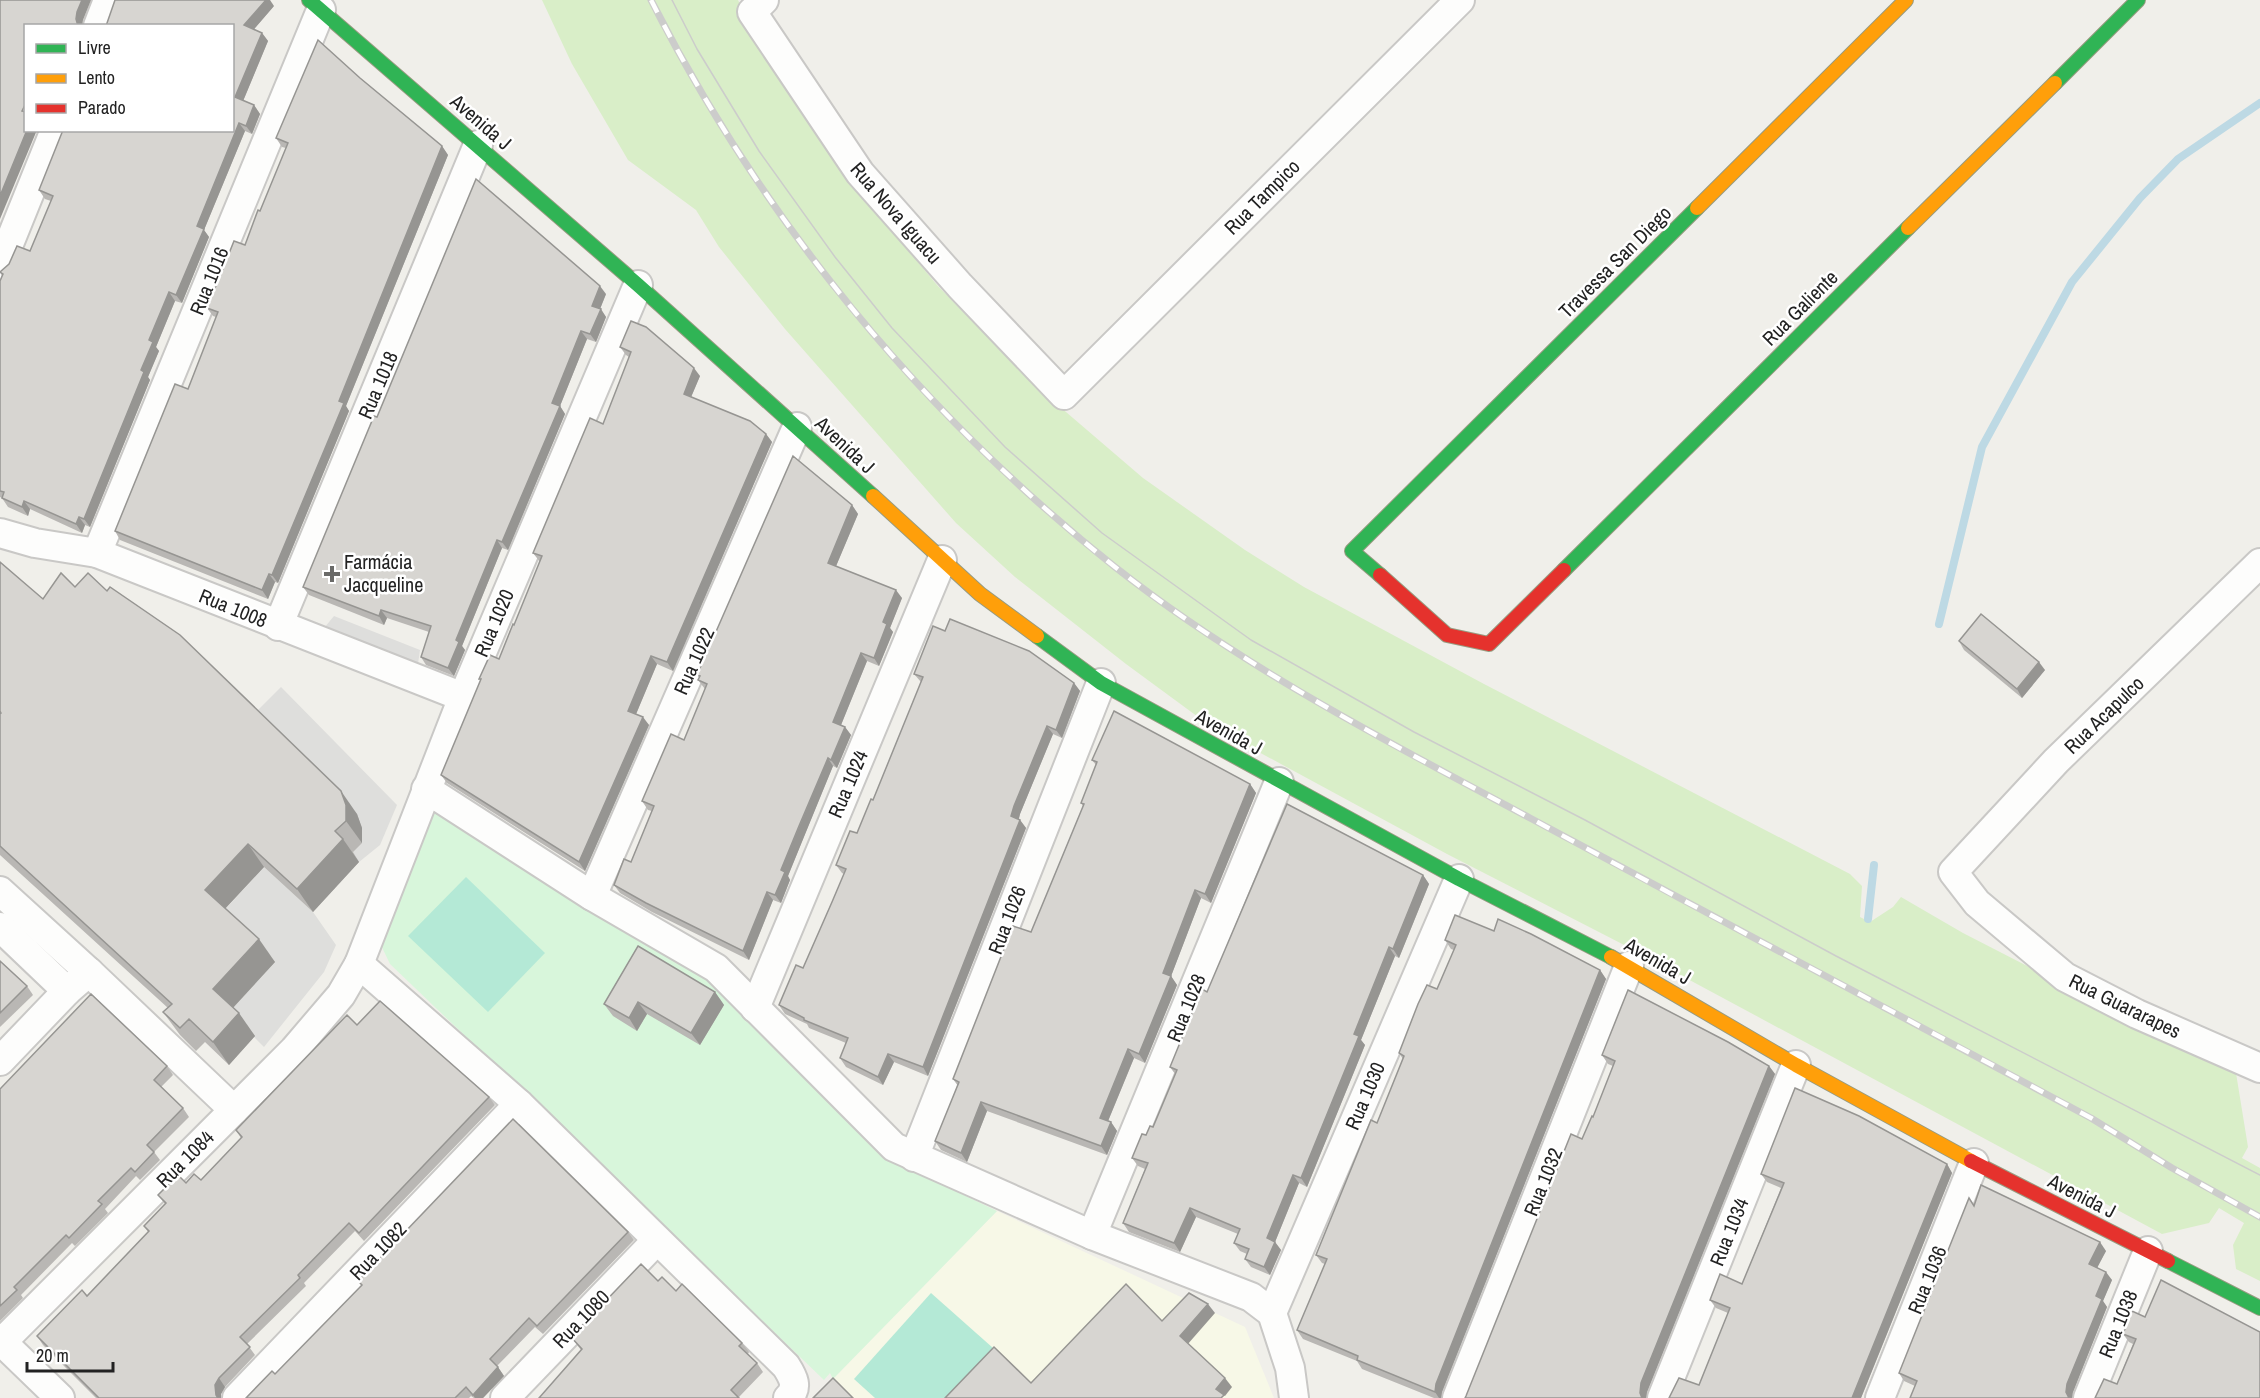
<svg xmlns="http://www.w3.org/2000/svg" width="2260" height="1398" font-family="'Archivo Narrow',sans-serif">
<style>
.education{fill:#f7f8e7}
.religious{fill:#dededc}
.grass{fill:#d9eec8}
.park{fill:#d8f6db}
.pitch{fill:#b4e9d6}
.lines{fill:none;stroke-linecap:round;stroke-linejoin:round}
.stream{stroke:#bdd9e4;stroke-width:8}
.street-casing{stroke:#c9c8c6;stroke-width:32}
.fast-casing{stroke:#979b80;stroke-width:16}
.slow-casing{stroke:#979b80;stroke-width:16}
.jam-casing{stroke:#979b80;stroke-width:16}
.street{stroke:#fdfdfc;stroke-width:28}
.fast{stroke:#30b455;stroke-width:14}
.slow{stroke:#ff9f0a;stroke-width:14}
.jam{stroke:#e5322d;stroke-width:14}
.tram{stroke:#cccccb;stroke-width:1.5}
.rail-casing{stroke:#cccccb;stroke-width:7}
.rail{stroke:#fff;stroke-width:4.5;stroke-dasharray:14;stroke-linecap:butt}
.wall{fill:#b9b7b4}
.shaded-wall{fill:#969592}
.building{fill:#d7d5d1;stroke:#969592;stroke-width:1.5}
.poi-dot{fill:#6a6a68;stroke:#fff;stroke-width:2}
.labels{text-anchor:middle;stroke-width:5;stroke-linejoin:round;paint-order:stroke}
.street-label{font-size:20px;fill:#222;stroke:#fff}
.poi-label{font-size:20px;fill:#222;stroke:#fff;text-anchor:start}
</style>
<rect width="100%" height="100%" fill="#f0efea"/>
<polygon class="education" points="997,1211 1245,1327 1274,1398 852,1398 833,1379"/>
<g class="religious">
<polygon points="334,616 420,650 417,671 320,633"/>
<polygon points="281,687 397,805 380,845 359,862 254,714"/>
<polygon points="264,867 313,912 336,945 324,972 264,1047 229,1012 274,962 177,962"/>
</g>
<polygon class="grass" points="542,0 738,0 760,44 844,173 937,285 1031,382 1143,478 1245,550 1304,587 1484,684 1850,874 1862,886 1860,917 1870,922 1893,907 1901,897 1963,933 2236,1073 2248,1147 2242,1158 2260,1168 2260,1281 2236,1269 2233,1245 2244,1223 2219,1208 2209,1223 2162,1234 1630,948 1447,854 1209,725 1126,664 1015,577 956,523 785,329 719,247 696,210 628,160 572,64"/>
<polygon class="park" points="443,810 695,966 895,1162 997,1211 833,1379 830,1373 824,1380 390,964 379,941 425,819"/>
<g class="pitch">
<polygon points="466,877 545,953 488,1012 408,936"/>
<polygon points="931,1293 993,1348 949,1398 875,1398 854,1379"/>
</g>
<g class="lines">
<g class="stream">
<polyline points="1939,624 1982,447 2072,282 2140,198 2178,159 2260,103"/>
<polyline points="1868,919 1874,865"/>
</g>
<g class="street-casing">
<g id="street">
<polyline points="764,0 752,12 860,173 960,286 1064,395 1460,0"/>
<polyline points="98,26 108,0"/>
<polyline points="0,266 55,130"/>
<polyline points="0,533 35,543 97,553 463,697"/>
<polyline points="97,553 321,10"/>
<polyline points="2260,563 2056,761 1953,872 1977,903 2065,977 2137,1014 2260,1068"/>
<polyline points="278,626 478,145"/>
<polyline points="426,789 592,896 716,968 894,1147 1092,1235 1251,1297 1272,1313 1290,1368 1294,1398"/>
<polyline points="0,891 89,972 234,1110"/>
<polyline points="592,896 797,427"/>
<polyline points="0,927 67,991"/>
<path d="M359 964 519 1104 786 1366C793 1377 799 1387 788 1398"/>
<polyline points="755,1008 942,560"/>
<polyline points="0,1061 67,991 89,972"/>
<polyline points="914,1157 1101,683"/>
<polyline points="1092,1235 1279,782"/>
<polyline points="1272,1313 1459,879"/>
<polyline points="2,1342 60,1398"/>
<polyline points="0,1344 294,1050 341,995 359,964 463,697 638,285"/>
<polyline points="237,1398 519,1104"/>
<polyline points="505,1398 657,1240"/>
<polyline points="1457,1398 1629,966"/>
<polyline points="1662,1398 1796,1065"/>
<polyline points="1880,1398 1974,1163"/>
<polyline points="2088,1398 2148,1251"/>
</g>
</g>
<g class="fast-casing">
<g id="fast">
<polyline points="309,0 638,285 873,496"/>
<polyline points="2055,83 2138,0"/>
<polyline points="1564,570 1908,228"/>
<polyline points="1380,575 1352,551 1697,208"/>
<polyline points="1037,636 1101,683 1459,879 1611,957"/>
<polyline points="2168,1261 2260,1308"/>
</g>
</g>
<g class="slow-casing">
<g id="slow">
<polyline points="1697,208 1906,0"/>
<polyline points="1908,228 2055,83"/>
<polyline points="873,496 980,594 1037,636"/>
<polyline points="1611,957 1796,1065 1971,1161"/>
</g>
</g>
<g class="jam-casing">
<g id="jam">
<polyline points="1380,575 1447,635 1489,644 1564,570"/>
<polyline points="1971,1161 2168,1261"/>
</g>
</g>
<use href="#street" class="street"/>
<use href="#fast" class="fast"/>
<use href="#slow" class="slow"/>
<use href="#jam" class="jam"/>
<polyline class="tram" points="672,0 697,49 759,151 835,257 892,328 1005,447 1102,533 1251,640 1414,732 1585,820 1836,956 2260,1175"/>
<g class="rail-casing">
<path id="rail" d="M651 0C763 221 921 413 1115 567 1242 667 1388 742 1530 818 1717 919 1904 1017 2091 1118L2172 1168 2260 1217"/>
</g>
<use href="#rail" class="rail"/>
</g>
<g class="wall">
<polygon points="274,6 254,29 262,33 268,41 243,101 254,105 260,114 252,134 245,131 204,230 209,237 182,303 175,301 156,347 159,351 148,377 150,380 90,527 85,525 82,533 30,509 28,516 8,507 2,498 0,497 0,281 2,276 0,272 30,251 51,201 45,199 39,190 232,130 232,26"/>
<polygon points="360,78 442,146 448,155 346,406 349,411 278,583 275,582 268,599 120,540 115,531 188,389 216,317 213,316 207,308 245,245 260,211 286,148 282,147 276,138"/>
<polygon points="606,294 600,309 606,317 596,342 587,339 560,406 565,414 508,550 502,548 462,646 465,650 454,676 426,665 421,657 429,632 387,618 384,625 309,595 303,587 377,417"/>
<polygon points="620,347 700,376 691,397 766,434 772,442 673,671 657,664 636,714 649,725 585,871 447,783 441,775 481,680 479,679 499,659 514,625 540,562 533,553 603,424 629,357 626,355"/>
<polygon points="852,505 858,514 836,566 902,598 890,628 893,632 879,666 867,661 841,725 845,727 851,735 837,768 833,766 805,834 788,876 790,880 781,903 773,900 749,960 652,912 620,893 614,885 631,862 652,811 648,810 642,801 684,740 705,689 698,680 699,677 697,675"/>
<polygon points="0,562 43,599 75,587 357,814 362,828 362,843 353,852 359,862 313,912 264,867 225,909 275,962 233,1008 255,1036 229,1065 205,1042 196,1051 180,1035 163,1012 168,1008 0,855"/>
<polygon points="1959,641 2045,670 2022,698 1964,650"/>
<polygon points="914,674 1074,683 1080,691 1062,738 1053,734 1020,814 1019,819 1020,820 1026,828 928,1076 894,1062 883,1085 846,1067 840,1058 846,1043 809,1028 807,1024 785,1014 779,1005 803,968 832,902 844,874 842,873 836,865 857,833 873,800 921,682"/>
<polygon points="1092,760 1250,784 1256,793 1211,903 1201,898 1171,976 1177,985 1145,1063 1134,1058 1108,1121 1111,1122 1117,1131 1107,1155 987,1111 967,1162 941,1150 935,1141 958,1086 953,1079 1031,932 1083,806 1081,803 1096,765"/>
<polygon points="1423,875 1429,884 1399,958 1395,956 1361,1040 1365,1045 1307,1187 1299,1183 1275,1242 1281,1250 1270,1275 1251,1267 1245,1259 1247,1254 1240,1251 1234,1243 1238,1234 1196,1217 1180,1252 1129,1232 1123,1223 1145,1169 1138,1166 1132,1158 1146,1135 1153,1127 1175,1074 1170,1067 1207,992"/>
<polygon points="1494,931 1600,970 1606,979 1442,1392 1441,1398 1434,1398 1362,1369 1357,1361 1303,1339 1297,1330 1325,1264 1322,1263 1316,1255 1377,1123 1403,1059 1399,1053 1437,989 1454,950 1451,949 1445,940"/>
<polygon points="0,961 27,986 33,995 0,1027"/>
<polygon points="715,992 724,1005 700,1045 647,1014 637,1031 613,1016 604,1004"/>
<polygon points="357,1025 489,1097 495,1105 364,1241 355,1231 304,1283 306,1286 247,1344 255,1355 225,1387 221,1394 221,1398 96,1398 43,1345 37,1336 87,1296 148,1232 144,1226 165,1204 158,1195 186,1183 201,1180 241,1138 236,1130"/>
<polygon points="1602,1055 1769,1066 1775,1074 1647,1392 1646,1398 1465,1398 1582,1139 1593,1117 1613,1066 1608,1064"/>
<polygon points="167,1066 173,1075 161,1087 183,1108 189,1117 154,1152 160,1160 140,1180 136,1176 105,1209 108,1213 75,1246 72,1243 21,1295 23,1298 0,1321 0,1089"/>
<polygon points="1947,1164 1952,1173 1861,1398 1669,1398 1699,1385 1728,1313 1716,1308 1710,1300 1742,1284 1781,1188 1767,1182 1761,1174"/>
<polygon points="1974,1206 2106,1251 2097,1267 2112,1280 2103,1301 2107,1307 2073,1392 1915,1386 1904,1381 1899,1373"/>
<polygon points="628,1232 634,1240 543,1334 535,1327 497,1366 504,1376 483,1398 474,1398 471,1396 469,1398 246,1398 275,1374 362,1286 358,1281"/>
<polygon points="658,1281 676,1291 742,1343 749,1352 748,1354 757,1363 763,1372 739,1397 581,1350 571,1337"/>
<polygon points="2145,1317 2117,1384 2133,1344 2129,1342 2123,1334"/>
</g>
<g class="shaded-wall">
<polygon points="82,0 91,0 83,20 82,26 78,26 76,19 77,12"/>
<polygon points="266,0 270,0 274,6 250,34 244,25"/>
<polygon points="262,33 268,41 241,106 235,97"/>
<polygon points="254,105 260,114 252,134 246,126"/>
<polygon points="239,123 245,131 204,230 209,237 182,303 176,295 197,226"/>
<polygon points="27,130 37,130 0,219 0,196"/>
<polygon points="442,146 448,155 346,406 349,411 278,583 272,575 339,401"/>
<polygon points="600,286 606,294 598,314 592,306"/>
<polygon points="169,292 175,301 156,347 159,351 148,377 150,380 90,527 84,519 149,340"/>
<polygon points="601,309 606,317 596,342 590,334"/>
<polygon points="581,331 587,339 560,406 565,414 508,550 502,542 552,403"/>
<polygon points="694,368 700,376 689,402 684,394"/>
<polygon points="766,434 772,442 673,671 667,662"/>
<polygon points="24,501 30,509 28,516 22,507"/>
<polygon points="852,505 858,514 834,571 828,563"/>
<polygon points="79,517 85,525 82,533 76,524"/>
<polygon points="497,540 502,548 462,646 465,650 454,676 448,668 456,640"/>
<polygon points="269,574 275,582 268,599 262,590"/>
<polygon points="896,590 902,598 890,628 893,632 879,666 874,658 883,622"/>
<polygon points="381,610 387,618 384,625 379,616"/>
<polygon points="861,653 867,661 839,730 833,722"/>
<polygon points="651,656 657,664 634,719 628,711"/>
<polygon points="2039,662 2045,670 2022,698 2017,689"/>
<polygon points="1074,683 1080,691 1062,738 1056,730"/>
<polygon points="643,717 649,725 585,871 579,862"/>
<polygon points="1047,726 1053,734 1020,814 1017,825 1011,816 1014,806"/>
<polygon points="845,727 851,735 837,768 831,760"/>
<polygon points="828,758 833,766 788,876 790,880 781,903 775,895 781,870"/>
<polygon points="1250,784 1256,793 1211,903 1205,894"/>
<polygon points="341,791 357,814 362,828 362,843 346,821"/>
<polygon points="1020,820 1026,828 928,1076 923,1067"/>
<polygon points="343,839 359,862 313,912 297,889"/>
<polygon points="248,844 264,867 221,913 205,890"/>
<polygon points="1423,875 1429,884 1399,958 1393,949"/>
<polygon points="1195,890 1201,898 1170,979 1171,976 1177,985 1145,1063 1139,1054 1163,973"/>
<polygon points="767,892 773,900 749,960 743,951"/>
<polygon points="259,939 275,962 229,1012 213,989"/>
<polygon points="1389,947 1395,956 1361,1040 1365,1045 1307,1187 1301,1178 1354,1034"/>
<polygon points="1600,970 1606,979 1442,1392 1441,1398 1439,1398 1435,1392 1436,1384"/>
<polygon points="715,992 724,1005 700,1045 691,1033"/>
<polygon points="638,1002 647,1014 637,1031 629,1018"/>
<polygon points="239,1013 255,1036 229,1065 213,1042"/>
<polygon points="1128,1049 1134,1058 1106,1126 1100,1118"/>
<polygon points="888,1054 894,1062 883,1085 878,1077"/>
<polygon points="1769,1066 1775,1074 1647,1392 1646,1398 1642,1398 1640,1393 1641,1383"/>
<polygon points="981,1102 987,1111 967,1162 961,1153"/>
<polygon points="1111,1122 1117,1131 1107,1155 1101,1146"/>
<polygon points="1947,1164 1952,1173 1861,1398 1852,1398"/>
<polygon points="1293,1175 1299,1183 1273,1247 1267,1238"/>
<polygon points="1190,1208 1196,1217 1180,1252 1174,1243"/>
<polygon points="1275,1242 1281,1250 1270,1275 1264,1267"/>
<polygon points="2100,1242 2106,1251 2095,1272 2089,1264"/>
<polygon points="2106,1272 2112,1280 2103,1301 2107,1307 2073,1392 2072,1398 2069,1398 2066,1392 2067,1384 2096,1296"/>
<polygon points="1208,1304 1215,1313 1187,1345 1180,1336"/>
<polygon points="498,1367 504,1376 483,1398 475,1398 473,1395"/>
<polygon points="219,1378 225,1387 221,1394 221,1398 218,1398 216,1395 215,1385"/>
<polygon points="1225,1378 1232,1387 1225,1396 1216,1389"/>
</g>
<g class="building">
<polygon points="0,0 82,0 77,12 76,19 78,26 26,26 26,103 22,111 26,112 26,130 27,130 0,196"/>
<polygon points="115,0 266,0 244,25 262,33 235,97 254,105 246,126 239,123 197,226 204,229 176,295 169,292 149,340 153,342 141,370 144,372 84,519 79,517 76,524 24,501 22,507 2,498 4,492 0,491 0,281 3,274 0,272 9,264 17,246 30,251 53,196 39,190 63,130 232,130 232,26 106,26"/>
<polygon points="318,40 360,78 442,146 339,401 344,403 272,575 269,574 262,590 115,531 175,384 188,389 218,312 207,308 234,241 245,245 258,210 260,211 288,143 276,138"/>
<polygon points="476,179 600,286 592,306 601,309 590,334 581,331 552,403 560,406 502,542 497,540 456,640 459,642 448,668 421,657 431,626 381,610 379,616 303,587 374,416 377,417"/>
<polygon points="631,321 646,327 694,368 684,394 750,421 766,434 667,662 651,656 628,711 643,717 579,862 441,775 481,679 479,679 490,655 499,659 513,624 514,625 542,556 533,553 590,418 603,424 631,352 620,347"/>
<polygon points="793,456 852,505 828,563 896,590 883,622 887,624 874,658 861,653 833,722 845,727 831,760 828,758 799,826 781,870 785,872 775,895 767,892 743,951 646,903 614,885 624,859 631,862 654,806 642,801 671,734 684,740 707,684 698,680 700,676 697,675"/>
<polygon points="0,562 43,599 61,573 75,587 88,573 107,591 110,587 180,635 341,791 346,805 346,821 335,831 343,839 297,889 248,844 205,890 259,939 213,989 239,1013 213,1042 189,1019 180,1028 163,1012 172,1004 0,846 0,714 1,713 0,711"/>
<polygon points="1981,614 2039,662 2017,689 1959,641"/>
<polygon points="950,619 1029,651 1074,683 1056,730 1047,726 1014,806 1011,816 1020,820 923,1067 888,1054 878,1077 840,1058 848,1038 804,1020 804,1018 779,1005 796,965 803,968 832,902 846,869 836,865 850,831 857,833 871,799 873,800 923,677 914,674 933,626 945,631"/>
<polygon points="1114,711 1250,784 1205,894 1195,890 1163,973 1171,976 1139,1054 1128,1049 1100,1118 1111,1122 1101,1146 981,1102 961,1153 935,1141 959,1082 953,1079 1013,926 1031,932 1084,804 1081,803 1097,762 1092,760"/>
<polygon points="1287,804 1423,875 1393,949 1389,947 1354,1034 1359,1036 1301,1178 1293,1175 1267,1238 1275,1242 1264,1267 1245,1259 1249,1249 1234,1243 1240,1229 1190,1208 1174,1243 1123,1223 1148,1163 1132,1158 1142,1134 1146,1135 1150,1126 1153,1127 1177,1070 1170,1067 1202,989 1207,992"/>
<polygon points="1455,915 1494,931 1498,919 1531,934 1600,970 1436,1384 1435,1392 1357,1360 1358,1356 1297,1330 1327,1259 1316,1255 1371,1120 1377,1123 1404,1056 1399,1053 1418,1004 1427,985 1437,989 1456,945 1445,940"/>
<polygon points="638,946 715,992 691,1033 638,1002 629,1018 604,1004"/>
<polygon points="0,961 27,986 0,1013"/>
<polygon points="1628,990 1728,1042 1769,1066 1641,1383 1640,1393 1642,1398 1465,1398 1466,1396 1571,1134 1582,1139 1592,1116 1593,1117 1615,1061 1602,1055"/>
<polygon points="91,994 167,1066 154,1080 183,1108 147,1145 154,1152 135,1172 131,1168 98,1201 102,1204 69,1238 66,1235 14,1287 17,1290 0,1306 0,1089"/>
<polygon points="380,1001 489,1097 359,1233 349,1223 298,1275 300,1278 240,1337 250,1347 219,1378 215,1385 216,1395 218,1398 99,1398 37,1336 82,1290 87,1296 149,1231 144,1226 166,1203 158,1195 178,1175 186,1183 194,1174 201,1180 242,1137 236,1130 347,1015 357,1025"/>
<polygon points="1795,1088 1859,1116 1947,1164 1852,1398 1669,1398 1679,1378 1699,1385 1730,1308 1710,1300 1720,1274 1742,1284 1784,1183 1761,1174"/>
<polygon points="513,1119 628,1232 537,1326 529,1318 490,1359 498,1367 473,1395 466,1387 455,1398 246,1398 272,1371 275,1374 362,1285 358,1281"/>
<polygon points="1981,1185 2100,1242 2089,1264 2106,1272 2096,1296 2102,1299 2067,1384 2066,1392 2069,1398 1910,1398 1917,1381 1899,1373 1969,1198 1974,1206"/>
<polygon points="641,1264 658,1281 662,1277 676,1291 682,1284 742,1343 739,1346 757,1363 731,1390 739,1398 539,1398 582,1349 571,1337"/>
<polygon points="2161,1280 2260,1332 2260,1398 2095,1398 2104,1379 2117,1384 2136,1339 2123,1334 2132,1311 2145,1317"/>
<polygon points="1126,1284 1162,1321 1189,1293 1208,1304 1180,1336 1225,1378 1216,1389 1224,1395 1221,1398 945,1398 994,1347 1031,1383"/>
<polygon points="833,1378 853,1398 813,1398"/>
</g>
<path class="poi-dot" d="M329 565h6v6h6v6h-6v6h-6v-6h-6v-6h6z"/>
<g class="labels">
<g class="street-label">
<text transform="translate(481 122) rotate(41)" y="7">Avenida J</text>
<text transform="translate(1262 197) rotate(-45)" y="7">Rua Tampico</text>
<text transform="translate(896 213) rotate(49)" y="7">Rua Nova Iguacu</text>
<text transform="translate(1615 262) rotate(-45)" y="7">Travessa San Diego</text>
<text transform="translate(209 281) rotate(-68)" y="7">Rua 1016</text>
<text transform="translate(1800 308) rotate(-45)" y="7">Rua Galiente</text>
<text transform="translate(378 385) rotate(-67)" y="7">Rua 1018</text>
<text transform="translate(845 445) rotate(43)" y="7">Avenida J</text>
<text transform="translate(233 608) rotate(22)" y="7">Rua 1008</text>
<text transform="translate(494 623) rotate(-67)" y="7">Rua 1020</text>
<text transform="translate(694 661) rotate(-66)" y="7">Rua 1022</text>
<text transform="translate(2104 715) rotate(-44)" y="7">Rua Acapulco</text>
<text transform="translate(1229 732) rotate(29)" y="7">Avenida J</text>
<text transform="translate(848 784) rotate(-67)" y="7">Rua 1024</text>
<text transform="translate(1007 920) rotate(-69)" y="7">Rua 1026</text>
<text transform="translate(1658 961) rotate(30)" y="7">Avenida J</text>
<text transform="translate(2125 1006) rotate(26)" y="7">Rua Guararapes</text>
<text transform="translate(1186 1008) rotate(-68)" y="7">Rua 1028</text>
<text transform="translate(1365 1096) rotate(-67)" y="7">Rua 1030</text>
<text transform="translate(185 1159) rotate(-45)" y="7">Rua 1084</text>
<text transform="translate(1543 1182) rotate(-68)" y="7">Rua 1032</text>
<text transform="translate(2082 1196) rotate(27)" y="7">Avenida J</text>
<text transform="translate(1729 1232) rotate(-68)" y="7">Rua 1034</text>
<text transform="translate(378 1251) rotate(-46)" y="7">Rua 1082</text>
<text transform="translate(1927 1280) rotate(-68)" y="7">Rua 1036</text>
<text transform="translate(581 1319) rotate(-46)" y="7">Rua 1080</text>
<text transform="translate(2118 1324) rotate(-68)" y="7">Rua 1038</text>
</g>
<g class="poi-label">
<text x="344" y="569">Farmácia<tspan x="344" dy="23">Jacqueline</tspan></text>
</g>
</g>
<rect x="24" y="24" width="210" height="108" fill="#ffffff" stroke="#a7a7a7" stroke-width="1.5"/>
<rect x="36" y="44" width="30" height="9" fill="#30b455" stroke="#a7a7a7" stroke-width="1.5"/>
<text x="78" y="54" font-size="18" fill="#222222">Livre</text>
<rect x="36" y="74" width="30" height="9" fill="#ff9f0a" stroke="#a7a7a7" stroke-width="1.5"/>
<text x="78" y="84" font-size="18" fill="#222222">Lento</text>
<rect x="36" y="104" width="30" height="9" fill="#e5322d" stroke="#a7a7a7" stroke-width="1.5"/>
<text x="78" y="114" font-size="18" fill="#222222">Parado</text>
<path d="M27 1362v9h86v-9" fill="none" stroke="#222222" stroke-width="3"/>
<text x="36" y="1362" font-size="18" fill="#222222" stroke="#ffffff" stroke-width="4.5" paint-order="stroke">20 m</text>
</svg>
